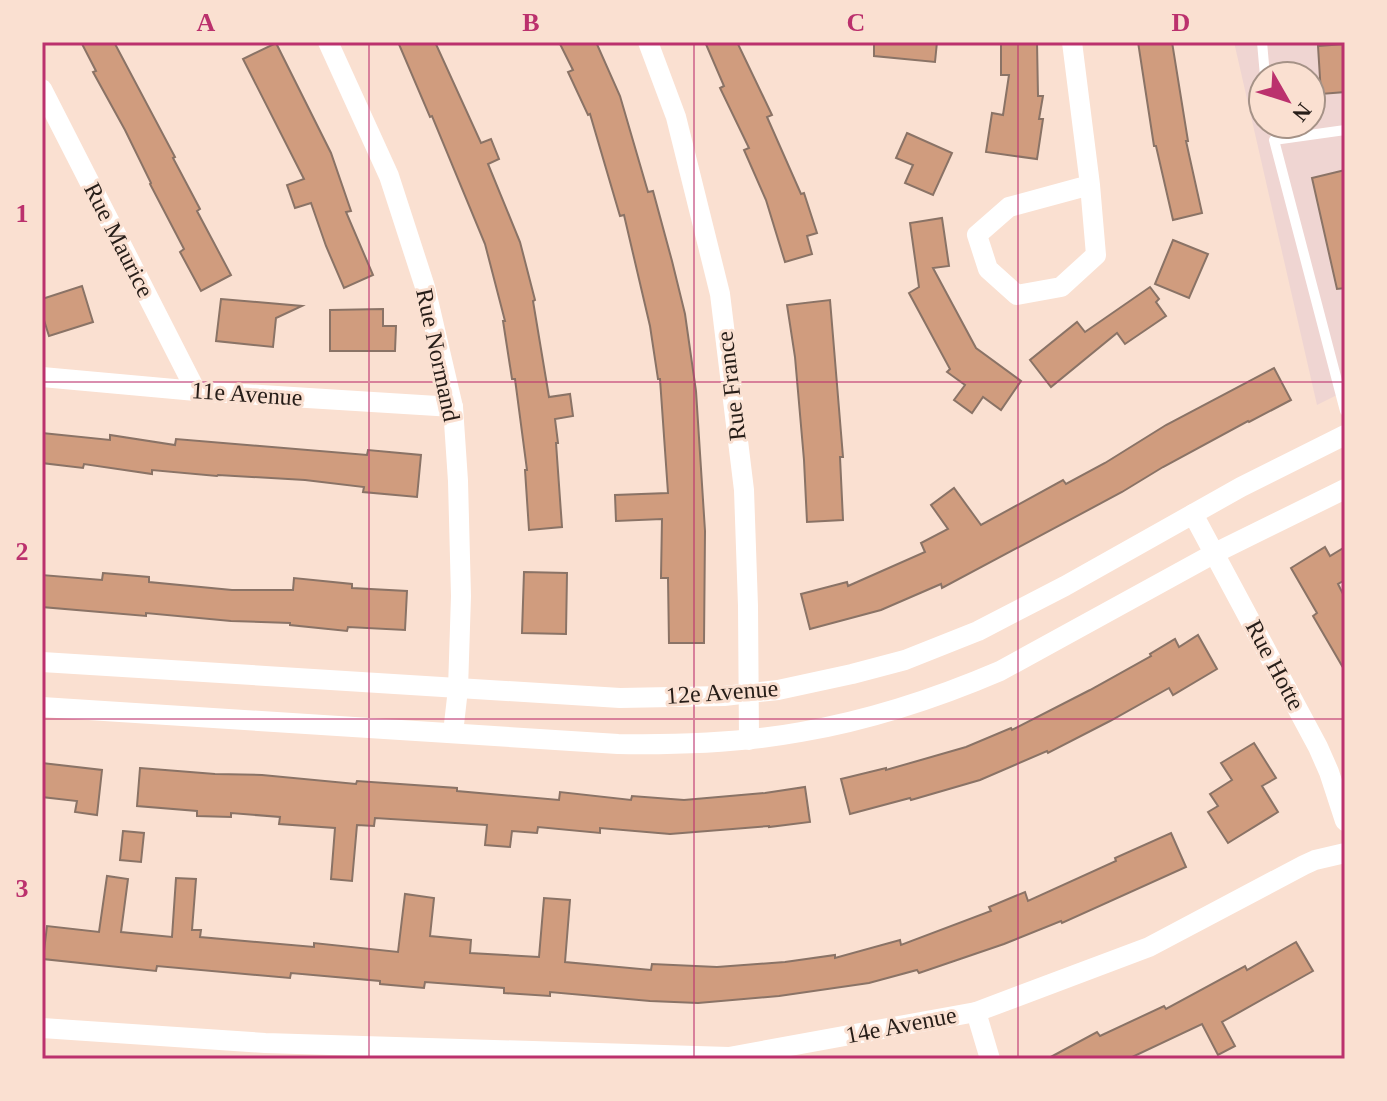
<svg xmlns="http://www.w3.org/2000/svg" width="1387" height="1101" font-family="Georgia,serif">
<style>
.commercial{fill:#efd5d2;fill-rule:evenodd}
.building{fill:#d09c7e;stroke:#8a7366;stroke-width:2}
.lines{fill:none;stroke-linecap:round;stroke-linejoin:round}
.service{stroke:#fff;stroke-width:10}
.minor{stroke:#fff;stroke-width:20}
.grid{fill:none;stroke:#bb316d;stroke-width:2;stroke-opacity:0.55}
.labels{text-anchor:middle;stroke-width:6;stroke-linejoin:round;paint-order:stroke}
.street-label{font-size:24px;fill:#261d18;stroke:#fae0d1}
.neatline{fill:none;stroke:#bb316d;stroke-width:3}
.grid-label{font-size:26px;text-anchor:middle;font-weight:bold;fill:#bb316d}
</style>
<rect width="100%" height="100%" fill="#fae0d1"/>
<path class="commercial" d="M1234 42H1345V391L1317 405ZM1263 76H1311V124H1263Z"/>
<g class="building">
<polygon points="81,42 114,42 175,157 173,158 200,209 197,211 231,275 201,291 180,252 184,249 150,184 151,183 125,130 93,72 96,71"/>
<polygon points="398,42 435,42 481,143 491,139 499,159 488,164 520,242 535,300 533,301 549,397 570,394 573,416 555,419 558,443 556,443 562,527 529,530 525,470 527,470 515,379 512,379 503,321 505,321 485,244 432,116 430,117"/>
<polygon points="559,42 596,42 620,96 648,192 653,191 672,261 685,314 696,391 705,531 704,643 669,643 668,578 661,578 662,519 616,521 615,495 668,493 660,379 658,379 650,326 624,215 620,216 590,114 588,115 568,72 573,70"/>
<polygon points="705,42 737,42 772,115 767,117 801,194 804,193 817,233 807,236 812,254 785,262 766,200 744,150 749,148 720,88 724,86"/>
<polygon points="874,42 937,42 935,62 874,56"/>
<polygon points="1001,42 1037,42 1038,96 1043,96 1039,119 1043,119 1037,159 986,152 992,113 1003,115 1009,75 1001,75"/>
<polygon points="1138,42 1172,42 1188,141 1186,141 1202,213 1173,220 1156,146 1154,146"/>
<polygon points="276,43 331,153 351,211 346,212 373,275 344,288 326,246 311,203 295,208 287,185 304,179 243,59"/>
<polygon points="1345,44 1345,92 1321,94 1318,46"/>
<polygon points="907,133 952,153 933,195 905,183 913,165 896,158"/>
<polygon points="1345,170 1345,288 1337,289 1312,178"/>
<polygon points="942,218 949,266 933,268 976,348 1021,381 1001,410 983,397 972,413 954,400 965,385 947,372 950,369 909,293 919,287 910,223"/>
<polygon points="1173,240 1208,254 1189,298 1155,284"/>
<polygon points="82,286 93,322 49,336 42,314 42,299"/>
<polygon points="1150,287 1159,299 1156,302 1166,316 1125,344 1117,333 1051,387 1030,360 1077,322 1085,332"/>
<polygon points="221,299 302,306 276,318 273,347 216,341"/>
<polygon points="830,300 843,457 840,457 843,520 807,522 804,460 795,357 787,305"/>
<polygon points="383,309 383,326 396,326 395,351 330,351 330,310"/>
<polygon points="1274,368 1291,400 1249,422 1248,421 1163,467 1122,492 942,588 941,584 881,610 810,629 801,594 847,582 848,586 925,552 921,543 948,529 931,505 954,488 981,525 1063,480 1066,484 1105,463 1166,425"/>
<polygon points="42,433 110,440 110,435 175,445 176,439 367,455 368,450 421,455 417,497 363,492 364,487 305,480 218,475 217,476 152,470 152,474 84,464 83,468 42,463"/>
<polygon points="1325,547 1330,556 1345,547 1345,580 1338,584 1345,598 1345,671 1313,616 1317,613 1291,568"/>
<polygon points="524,572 567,573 566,634 522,633"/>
<polygon points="103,573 149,577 149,582 232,590 293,590 294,578 352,584 352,588 407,591 405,630 348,627 347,631 290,625 290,623 231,621 146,613 146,616 42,607 42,575 102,580"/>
<polygon points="1198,635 1217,669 1173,695 1169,688 1110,721 1048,753 1047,751 980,780 911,800 910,798 850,814 841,779 886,768 886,770 966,747 1011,728 1012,730 1090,690 1151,656 1150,654 1175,639 1179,647"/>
<polygon points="1254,743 1276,778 1262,786 1278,812 1228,843 1208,812 1218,806 1210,794 1232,780 1221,763"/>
<polygon points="42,763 102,770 97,815 75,812 77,801 42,797"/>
<polygon points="140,768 215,774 262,775 356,784 357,781 457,788 457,791 559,800 560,792 631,800 632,796 684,800 765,793 805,787 810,822 769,827 769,826 670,834 600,828 600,833 538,827 537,833 512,831 510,847 485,845 487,825 375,818 374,826 357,825 352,881 331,879 335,828 279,824 280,817 231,813 231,817 197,816 197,811 137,806"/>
<polygon points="123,831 144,833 141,862 120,860"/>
<polygon points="1171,833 1186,867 1062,923 1061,921 1004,944 919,973 917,970 869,983 779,996 698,1003 650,1001 550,992 550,996 504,993 504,988 425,982 424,988 380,984 380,981 291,973 290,978 157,966 156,971 43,959 47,926 99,932 107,876 128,879 121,932 172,937 176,878 196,879 192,930 201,930 200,937 314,947 314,943 398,952 405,894 434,898 430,936 471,940 470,953 539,957 544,898 570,900 565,962 651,970 652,964 717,967 785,962 835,955 835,958 900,940 901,945 991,911 989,907 1025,892 1028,901 1116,861 1115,858"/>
<polygon points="1296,942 1313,971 1222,1022 1235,1046 1218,1055 1202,1024 1128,1059 1047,1059 1097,1032 1100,1036 1164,1006 1166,1009 1245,966 1247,970"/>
</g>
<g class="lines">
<g class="service">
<polyline points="1262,42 1265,76"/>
<polyline points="1345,130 1274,140 1345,411"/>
</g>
<g class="minor">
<polyline points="328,42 389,176 425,287 453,407 458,481 461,596 458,689 453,733"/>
<polyline points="648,42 676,117 720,294 744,490 748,606 749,740"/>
<polyline points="1072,42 1090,185 1096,255 1061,287 1017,295 988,269 977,235 1009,207 1090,185"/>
<polyline points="42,89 196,391"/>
<polyline points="42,377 196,391 453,407"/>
<polyline points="1193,514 1318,747 1329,772 1345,821"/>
<polyline points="42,662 620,698 724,696 778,690 852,674 905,660 978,631 1065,586 1241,487 1345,435"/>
<path d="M42 707 618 744C679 745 741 743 801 732 870 720 937 698 1000 671L1215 553 1345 489"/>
<polyline points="976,1012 990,1059"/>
<polyline points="42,1028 265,1043 729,1057 976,1012 1149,947 1304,865 1315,860 1345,853"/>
</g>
</g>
<path class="grid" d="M369 42V1059M694 42V1059M1018 42V1059M42 382H1345M42 719H1345"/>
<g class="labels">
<g class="street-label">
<text transform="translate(119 240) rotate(63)" y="8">Rue Maurice</text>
<text transform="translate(438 355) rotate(78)" y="8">Rue Normand</text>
<text transform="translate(731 386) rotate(-97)" y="8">Rue France</text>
<text transform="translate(247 394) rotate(4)" y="8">11e Avenue</text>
<text transform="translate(1275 665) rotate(62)" y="8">Rue Hotte</text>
<text transform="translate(722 692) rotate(-4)" y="8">12e Avenue</text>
<text transform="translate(901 1025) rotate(-11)" y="8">14e Avenue</text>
</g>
</g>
<rect width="1387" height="1101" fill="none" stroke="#fae0d1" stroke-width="88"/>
<g transform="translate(1287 100) rotate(129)"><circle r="38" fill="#fae0d1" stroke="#a59287" stroke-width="2"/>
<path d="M0-6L14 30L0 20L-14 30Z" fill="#bb316d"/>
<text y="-12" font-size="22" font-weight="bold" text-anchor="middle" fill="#261d18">N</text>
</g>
<rect x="44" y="44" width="1299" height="1013" class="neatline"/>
<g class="grid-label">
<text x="206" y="31">A</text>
<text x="531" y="31">B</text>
<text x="856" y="31">C</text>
<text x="1181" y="31">D</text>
<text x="22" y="222">1</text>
<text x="22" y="560">2</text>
<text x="22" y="897">3</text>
</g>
</svg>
